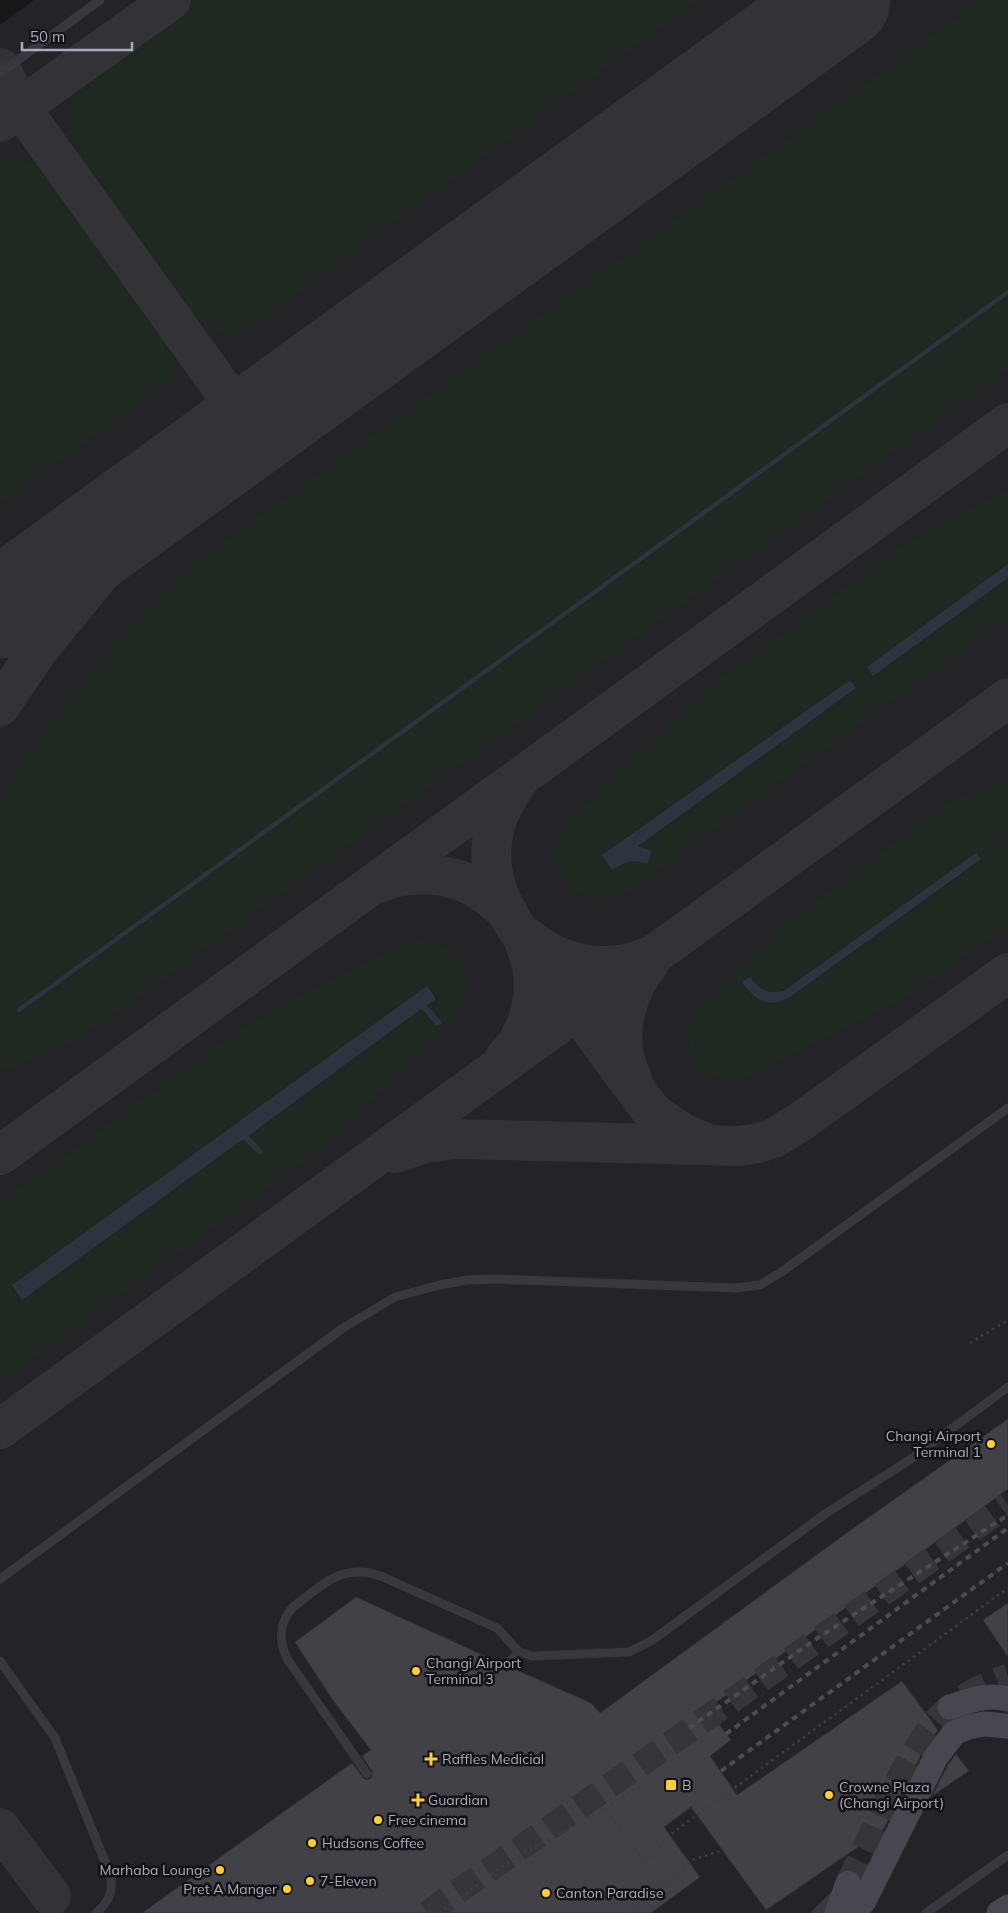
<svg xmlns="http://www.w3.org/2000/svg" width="1008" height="1913" font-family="Mulish,sans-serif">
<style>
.built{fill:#242327}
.green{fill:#1f2821;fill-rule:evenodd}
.water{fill:#2c353f}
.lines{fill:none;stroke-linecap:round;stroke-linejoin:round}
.stream{stroke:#2c353f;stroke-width:4.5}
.taxiway{stroke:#323237;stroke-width:40}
.runway{stroke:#323237;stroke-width:99}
.building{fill:#424147;stroke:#323136}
.secondary-tunnel{stroke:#35353a;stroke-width:25;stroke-dasharray:25 12;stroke-linecap:butt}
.path{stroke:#3e3f46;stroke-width:2.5;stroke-dasharray:2.5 4;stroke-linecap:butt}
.lane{stroke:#38393f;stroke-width:9}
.secondary{stroke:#46474f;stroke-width:25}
.rail{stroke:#4b4c54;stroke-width:4;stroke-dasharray:6 5;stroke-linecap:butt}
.poi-dot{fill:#ffce2a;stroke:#131215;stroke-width:2}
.labels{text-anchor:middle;stroke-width:5;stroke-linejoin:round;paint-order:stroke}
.poi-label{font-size:14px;fill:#a9acbb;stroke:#131215;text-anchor:start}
</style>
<rect width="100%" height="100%" fill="#18171a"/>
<polygon class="built" points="34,0 1008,0 1008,1913 0,1913 0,25"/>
<g class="green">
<path d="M195 0H699L236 338C215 334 207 327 191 314L80 160C63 128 66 104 90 76Z"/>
<path d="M981 0H1008V370L137 999C109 1018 32 1072 0 1069V800L25 759 80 686 137 619 200 559Z"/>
<path d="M11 157 33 164 55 180 170 340C176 354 176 364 173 380L0 505V158Z"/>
<path d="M1008 489V564L867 667 874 676 1008 578V618L629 892C620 896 611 899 600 899 571 899 549 872 558 844 561 835 566 827 571 820L706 689 892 553 929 530ZM850 680 856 688 638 846 652 851C633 867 624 862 602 855Z"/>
<path d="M1008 775V829L993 839 999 847 1008 841V926L911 995 754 1075C746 1078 736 1082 727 1080 690 1074 680 1040 695 1010L787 921 962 793 969 802ZM976 854 981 860 790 997 783 1001 743 982 750 977C759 989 770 996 785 990Z"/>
<path d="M415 940C423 941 430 941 438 943 457 951 474 975 467 996 465 1003 459 1010 455 1016L343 1130 319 1151 0 1383V1314L2 1312 0 1310V1202L231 1035 282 1003 401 945Z"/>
</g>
<g class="water">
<polygon points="1008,564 1008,578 873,676 867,667"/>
<path d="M850 680 856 688 638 846 652 851 647 864C633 858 624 863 612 870L602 855Z"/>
<path d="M976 853 981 859 790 997C768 1009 756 1001 742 982L750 977C759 989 770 996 785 990Z"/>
<polygon points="427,986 436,999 426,1006 432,1010 442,1023 439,1025 430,1012 421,1009 248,1136 254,1141 264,1153 261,1154 251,1143 243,1139 22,1300 12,1285"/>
</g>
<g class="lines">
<g class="stream">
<polyline points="425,1009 437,1023"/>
<polyline points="19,1010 1008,292"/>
<polyline points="246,1139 259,1152"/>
</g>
<g class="taxiway">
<polyline points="0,68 20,107 250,427"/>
<polyline points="0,122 171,0"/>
<polyline points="0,706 38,650 100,574 230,442"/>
<path d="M517 783C496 810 486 844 494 879 503 919 539 958 563 991 593 1032 622 1073 653 1113L682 1133 703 1142"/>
<path d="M379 883C410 869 453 872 481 891 491 897 499 905 508 913"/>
<path d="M528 938C560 965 606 974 645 958"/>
<path d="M504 1059C533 1030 542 982 525 944"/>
<path d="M632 1079C613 1040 624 995 649 963"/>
<polyline points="395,1153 425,1143 457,1139 739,1146 758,1143 774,1138 800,1122 1008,973"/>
<polyline points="0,1155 1008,423"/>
<polyline points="0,1429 1008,698"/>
<polyline points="0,1828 51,1896"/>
</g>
<polyline class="runway" points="0,609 841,0"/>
</g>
<g class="building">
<polygon points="1008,1419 1008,1489 707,1709 731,1740 710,1756 737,1795 902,1681 938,1730 923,1751 883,1830 766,1910 691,1807 664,1827 700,1877 651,1913 142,1913 352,1763 364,1779 368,1780 372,1777 372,1771 362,1756 371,1750 332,1699 295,1642 356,1597 500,1663 500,1667 504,1671 508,1671 512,1668 591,1703 600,1713 848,1532"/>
<polygon points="1008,1603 1008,1657 983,1620"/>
<polygon points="956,1754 969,1771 932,1796 948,1765"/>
</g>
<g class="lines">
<g class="secondary-tunnel">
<path d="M848 1883C874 1830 897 1772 932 1725 948 1703 982 1684 1008 1676"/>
<polyline points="427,1913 737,1697 1008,1505"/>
</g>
<g class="path">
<polyline points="970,1343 1008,1320"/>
<polyline points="635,1789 605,1809 665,1888"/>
<polyline points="646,1863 670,1835 1008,1588"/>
<polyline points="439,1913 517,1856 605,1809"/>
<polyline points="628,1913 665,1888 689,1861 723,1850"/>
</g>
<g class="lane">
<polyline points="0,73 100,0"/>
<polyline points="0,1579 343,1328 395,1297 440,1285 468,1280 495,1279 735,1288 760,1285 783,1271 1008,1108"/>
<path d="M0 1661 55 1738 110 1874C114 1891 109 1902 96 1913"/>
<polyline points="506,1665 519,1652"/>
<path d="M367 1774 288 1660C278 1641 278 1624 293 1607 323 1585 343 1561 383 1577L497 1628 519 1652 532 1656 629 1652 651 1641 825 1514 911 1459 1008 1387"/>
<polyline points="816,1913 836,1894"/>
<polyline points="926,1913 1008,1855"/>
</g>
<g class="secondary">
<path d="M950 1707C968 1701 989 1693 1008 1699"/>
<polyline points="837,1913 848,1883"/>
<polyline points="853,1913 864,1901 936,1757 954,1733 968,1727 984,1724 1008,1726"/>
<polyline points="999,1913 1008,1907"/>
</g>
<g class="rail">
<polyline points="689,1728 819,1637 1008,1515"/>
<polyline points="726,1734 1008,1528"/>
<polyline points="721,1771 1008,1563"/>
</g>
</g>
<g class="poi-dot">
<circle cx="991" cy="1444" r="5"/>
<circle cx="416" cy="1671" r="5"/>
<path d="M428.5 1751.5h5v5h5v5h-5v5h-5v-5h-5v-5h5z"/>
<rect x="665" y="1779" width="12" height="12" rx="2.5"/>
<circle cx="829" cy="1795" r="5"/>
<path d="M415.5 1792.5h5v5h5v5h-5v5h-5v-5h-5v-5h5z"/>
<circle cx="378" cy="1820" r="5"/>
<circle cx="312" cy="1843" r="5"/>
<circle cx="220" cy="1870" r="5"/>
<circle cx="310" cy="1881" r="5"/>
<circle cx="287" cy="1889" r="5"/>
<circle cx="546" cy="1893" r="5"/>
</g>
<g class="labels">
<g class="poi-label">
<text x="981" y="1441" text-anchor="end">Changi Airport<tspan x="981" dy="16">Terminal 1</tspan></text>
<text x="426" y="1668">Changi Airport<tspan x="426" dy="16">Terminal 3</tspan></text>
<text x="442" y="1764">Raffles Medicial</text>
<text x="682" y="1790">B</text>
<text x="839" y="1792">Crowne Plaza<tspan x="839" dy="16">(Changi Airport)</tspan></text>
<text x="428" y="1805">Guardian</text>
<text x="388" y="1825">Free cinema</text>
<text x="322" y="1848">Hudsons Coffee</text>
<text x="210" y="1875" text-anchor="end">Marhaba Lounge</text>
<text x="320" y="1886">7-Eleven</text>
<text x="277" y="1894" text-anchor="end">Pret A Manger</text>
<text x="556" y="1898">Canton Paradise</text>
</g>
</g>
<path d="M22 42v8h110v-8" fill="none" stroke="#a9acbb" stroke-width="2.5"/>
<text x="30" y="42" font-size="15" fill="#a9acbb" stroke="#131215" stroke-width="4" paint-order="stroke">50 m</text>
</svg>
